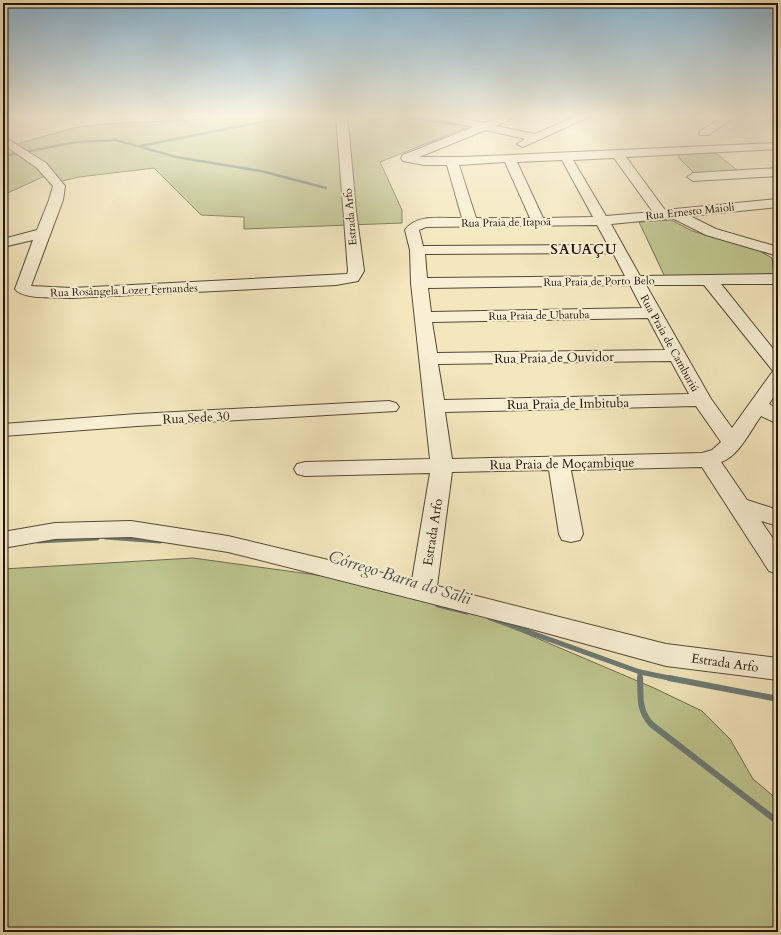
<svg xmlns="http://www.w3.org/2000/svg" width="781" height="935" font-family="Cardo,serif">
<style>
.green{fill:#bec58f;stroke:#6e6c4c}
.lines{fill:none;stroke-linecap:round;stroke-linejoin:round}
.stream-far2{stroke:#6b7a74;stroke-width:2.5}
.stream-far1{stroke:#6b7a74;stroke-width:5}
.stream{stroke:#6b7a74;stroke-width:6}
.minor-casing{stroke:#544937;stroke-width:2}
.minor{fill:#f8efd4;fill-rule:evenodd}
.labels{text-anchor:middle;stroke-width:4;stroke-linejoin:round;paint-order:stroke}
.far-street-label{font-size:11px;fill:#1e140a;stroke:#f8efd4}
.street-label{font-size:13px;fill:#1e140a;stroke:#f8efd4}
.far-district-label{font-size:14px;font-weight:bold;letter-spacing:1px;fill:#1e140a;stroke:#f8efd4}
.near-water-label{font-size:17px;font-style:italic;fill:#4b5048;stroke:#f8efd4}
</style>
<rect width="100%" height="100%" fill="#f4e7bd"/>
<filter id="stains"><feTurbulence type="fractalNoise" baseFrequency=".005" numOctaves="4"/><feColorMatrix values="0 0 0 0 .2 0 0 0 0 .09 0 0 0 0 .02 0 0 0 .5 -.17"/></filter>
<radialGradient id="worn" r=".72"><stop offset=".6" stop-color="#630" stop-opacity="0"/><stop offset="1" stop-color="#630" stop-opacity=".3"/></radialGradient>
<g class="green">
<polygon points="285,115 422,115 470,126 380,162 402,210 402,223 244,229 244,217 201,215 154,168 79,177 54,183 45,176 3,195 3,148 73,128 104,124"/>
<polygon points="710,153 717,154 742,174 697,176 678,157 680,154"/>
<polygon points="671,220 692,231 756,249 772,258 774,274 665,277 639,222"/>
<polygon points="193,558 426,590 426,594 499,622 654,688 702,711 730,739 753,779 778,800 778,932 3,932 3,569"/>
</g>
<g class="lines">
<g class="stream-far2">
<polyline points="365,115 400,116 458,125"/>
<polyline points="140,146 266,121 331,115"/>
<polyline points="3,156 77,142 116,140 176,157 261,171 326,188"/>
</g>
<g class="stream-far1">
<polyline points="106,537 160,541"/>
<polyline points="38,541 97,538"/>
<polyline points="438,605 467,612"/>
<polyline points="490,618 640,672 674,679"/>
<polyline points="640,672 640,679"/>
</g>
<g class="stream">
<path d="M640 678C641 697 638 709 651 724L778 822"/>
<polyline points="669,678 778,699"/>
</g>
<g class="minor-casing">
<g id="minor">
<polygon points="3,115 18,115 17,117 3,121"/>
<path d="M336 115H346L348 123 356 211 364 271 358 281 336 285 72 298C59 297 22 300 15 289L33 240 3 247V239L37 230 49 200 53 186 37 168 3 144V136L46 163 65 186 63 200 31 286 72 288 347 274 348 271Z"/>
<path d="M428 115H447L484 123 504 115H518L496 126 535 134 579 115H593L523 147 517 144 525 139 486 130 419 157H463L778 143V149L626 157 665 210 778 199V207L690 216 716 229 778 247V256L706 235 672 218 611 224 640 276 778 274V284H721L778 355V390L769 404 778 409V424L761 416C750 431 739 456 721 462L747 500 778 510V526L761 521 778 546V574L769 571 702 467 571 470 583 534 580 540 571 542 562 540 559 534 549 470 452 472 437 586 666 644 778 658V680L666 666 528 628 228 552 131 537 55 539 3 548V532L55 523 131 521 228 536 412 580 430 473 305 476 297 474 294 469 297 464 305 462 430 459 411 283 410 250 405 230C416 213 444 219 462 218L447 165H424L403 161 401 158 403 155 473 127 429 117ZM614 158 653 212 606 216 573 160ZM562 160 593 217 543 218 517 162ZM505 162 530 218H476L459 165ZM597 225 608 245 423 246 419 230 426 227ZM613 253 625 276 427 278 425 254ZM630 285 642 308 431 312 428 288ZM646 285H704L773 371 732 428 711 399ZM648 318 665 350 437 353 432 322ZM671 361 689 394 444 400 438 364ZM696 406 721 442 712 450 702 453 452 459 445 412Z"/>
<polygon points="727,115 739,115 708,135 700,135 699,133 700,131"/>
<polygon points="763,115 778,116 778,123"/>
<polygon points="778,168 778,176 693,181 687,177 693,173"/>
<polygon points="389,401 396,403 399,407 396,411 137,426 3,436 3,424 137,414"/>
</g>
</g>
<use href="#minor" class="minor"/>
</g>
<linearGradient id="sky" x2="0" y2="1"><stop stop-color="#8bb8d6"/><stop offset="0.47" stop-color="#faf4e1"/><stop offset="1" stop-color="#faf4e1" stop-opacity="0"/></linearGradient>
<rect width="781" height="246" fill="url(#sky)"/>
<g class="labels">
<g class="far-street-label">
<text transform="translate(690 211) rotate(-6)" y="4">Rua Ernesto Maioli</text>
<text transform="translate(350 217) rotate(-95)" y="4">Estrada Arfo</text>
<text transform="translate(506 222) rotate(-1)" y="4">Rua Praia de Itapoã</text>
<text transform="translate(599 281) rotate(-1)" y="4">Rua Praia de Porto Belo</text>
<text transform="translate(124 290) rotate(-2)" y="4">Rua Rosângela Lozer Fernandes</text>
<text transform="translate(539 315) rotate(-1)" y="4">Rua Praia de Ubatuba</text>
<text transform="translate(670 343) rotate(61)" y="4">Rua Praia de Camburiú</text>
</g>
<g class="street-label">
<text transform="translate(554 357) rotate(-1)" y="5">Rua Praia de Ouvidor</text>
<text transform="translate(568 403) rotate(-1)" y="5">Rua Praia de Imbituba</text>
<text transform="translate(196 417) rotate(-3)" y="5">Rua Sede 30</text>
<text transform="translate(562 463) rotate(-1)" y="5">Rua Praia de Moçambique</text>
<text transform="translate(432 532) rotate(-81)" y="5">Estrada Arfo</text>
<text transform="translate(725 662) rotate(8)" y="5">Estrada Arfo</text>
</g>
<g class="far-district-label">
<text x="584" y="254">SAUAÇU</text>
</g>
<g class="near-water-label">
<text transform="translate(400 577) rotate(17)" y="6">Córrego Barra do Sahi</text>
</g>
</g>
<rect width="781" height="935" fill="none" stroke="#f4e7bd" stroke-width="16"/>
<rect x="4" y="4" width="773" height="927" fill="none" stroke="#1e140a" stroke-width="2"/>
<rect x="8" y="8" width="765" height="919" fill="none" stroke="#1e140a"/>
<rect width="100%" height="100%" filter="url(#stains)"/>
<rect width="100%" height="100%" fill="url(#worn)"/>
</svg>
